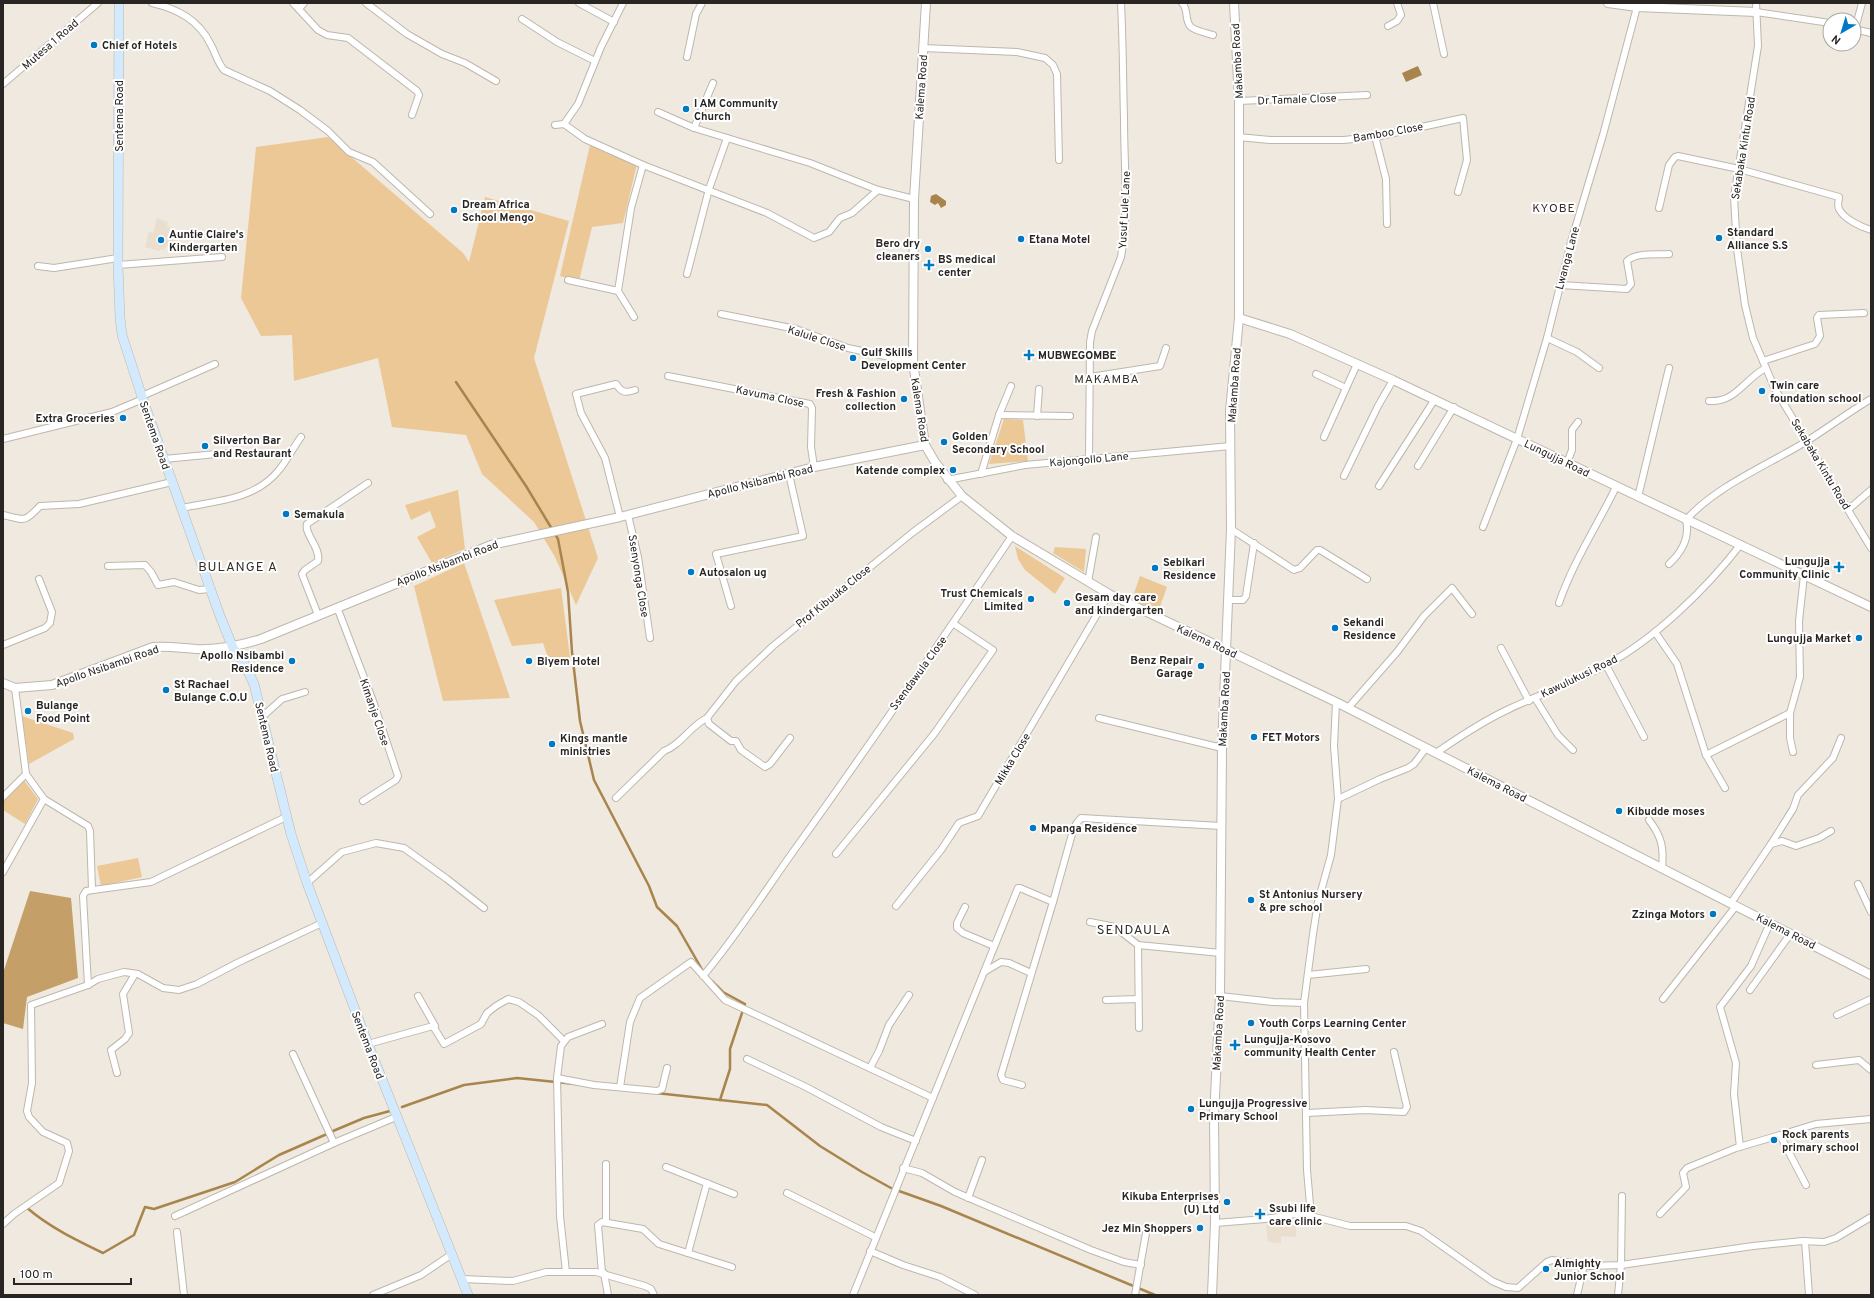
<svg xmlns="http://www.w3.org/2000/svg" width="1874" height="1298" font-family="Overpass,sans-serif">
<style>
.built{fill:#eadfce}
.green{fill:#ebc895}
.forest{fill:#c49f67}
.water{fill:#a9844d}
.lines{fill:none;stroke-linecap:round;stroke-linejoin:round}
.stream{stroke:#a9844d;stroke-width:2.5}
.minor-casing{stroke:#bdb7ae;stroke-width:8}
.tertiary-casing{stroke:#bdb7ae;stroke-width:10}
.secondary-casing{stroke:#bdb7ae;stroke-width:10}
.minor{stroke:#fff;stroke-width:6}
.tertiary{stroke:#fff;stroke-width:8}
.secondary{stroke:#d3eafe;stroke-width:9}
.poi-dot{fill:#0079c2;stroke:#fff;stroke-width:1.5}
.labels{text-anchor:middle;stroke-width:4;stroke-linejoin:round;paint-order:stroke}
.street-label{font-size:11px;fill:#282522;stroke:#fff}
.poi-label{font-size:11px;font-weight:bold;fill:#282522;stroke:#fff;text-anchor:start}
.neighbourhood-label{font-size:12px;letter-spacing:1px;fill:#322d26;stroke:#fff}
.quarter-label{font-size:13px;letter-spacing:1px;fill:#322d26;stroke:#fff}
</style>
<rect width="100%" height="100%" fill="#efe9df"/>
<g class="built">
<polygon points="157,218 168,222 167,226 170,227 169,231 178,233 174,248 166,246 164,250 160,249 160,251 145,247 149,232 153,233"/>
<polygon points="1296,1224 1296,1237 1281,1236 1281,1243 1268,1242 1266,1225"/>
</g>
<g class="green">
<polygon points="328,137 463,253 469,262 485,197 569,221 534,358 598,558 576,605 555,557 534,522 482,474 466,435 392,427 378,358 294,381 292,335 261,336 241,298 256,147"/>
<polygon points="590,145 637,164 623,223 592,227 579,281 560,276"/>
<polygon points="1004,419 1023,420 1028,461 989,464"/>
<polygon points="458,490 465,549 432,563 417,537 436,527 430,511 411,520 405,505"/>
<polygon points="1015,546 1065,578 1055,594 1025,570 1018,559"/>
<polygon points="1055,547 1086,549 1084,572 1053,553"/>
<polygon points="464,563 510,698 443,701 414,586"/>
<polygon points="1140,576 1167,587 1158,612 1132,599"/>
<polygon points="561,588 571,665 550,664 543,643 512,646 494,600"/>
<polygon points="22,716 73,733 74,739 29,764"/>
<polygon points="23,779 38,799 25,824 3,810 4,800"/>
<polygon points="138,858 142,877 101,886 97,866"/>
</g>
<polygon class="forest" points="30,891 71,898 78,978 27,997 23,1029 3,1023 3,973"/>
<g class="water">
<polygon points="1418,66 1422,75 1406,82 1402,73"/>
<polygon points="936,194 946,201 946,205 941,208 938,203 935,205 930,202 931,196"/>
</g>
<g class="lines">
<g class="stream">
<polyline points="456,382 526,486 558,539 568,592 572,652 580,721 594,780 649,886 657,907 677,926 704,973"/>
<polyline points="712,981 723,992 745,1004 730,1049 730,1069 720,1100"/>
<polyline points="656,1093 767,1105 820,1146 862,1172 891,1188"/>
<polyline points="402,1107 464,1085 517,1078 575,1084"/>
<polyline points="333,1131 364,1118 390,1111"/>
<polyline points="899,1191 941,1206 1155,1295"/>
<path d="M26 1207C49 1227 76 1240 103 1253L134 1235 145 1207 154 1209 235 1182 279 1155 327 1134"/>
</g>
<g class="minor-casing">
<g id="minor">
<path d="M152 3C178 9 199 20 211 45 216 54 217 62 224 70L270 91 300 110 328 131 349 152 373 162 430 214"/>
<polyline points="293,3 318,30 327,35 348,38 417,91 419,95 412,115"/>
<polyline points="366,3 407,34 442,54 465,63 496,81"/>
<polyline points="579,3 614,22"/>
<path d="M1182 3C1189 9 1184 21 1191 27 1196 31 1206 33 1213 35"/>
<polyline points="1433,3 1444,54"/>
<polyline points="1756,3 1758,46 1734,197 1737,249 1745,305 1753,338 1775,389 1871,548"/>
<polyline points="299,9 304,3"/>
<polyline points="1756,12 1830,23"/>
<polyline points="522,19 557,42 595,61"/>
<polyline points="1388,26 1397,21 1401,15 1397,3"/>
<polyline points="1854,29 1871,33"/>
<polyline points="1855,29 1862,3"/>
<polyline points="923,48 1017,52 1045,58 1053,65 1057,74 1059,160"/>
<polyline points="687,57 696,14 702,3"/>
<polyline points="3,84 98,3"/>
<polyline points="1239,101 1367,95"/>
<polyline points="658,112 694,128 810,163 878,190 914,199"/>
<polyline points="564,124 585,139 643,165 767,213 814,238 829,232 840,218 852,213 878,190"/>
<polyline points="555,125 564,124 578,104 601,47 623,3"/>
<polyline points="694,128 713,83"/>
<polyline points="1375,136 1386,179 1387,224"/>
<polyline points="1238,137 1270,140 1344,140 1380,136 1463,118 1467,160 1458,192"/>
<path d="M1659 208 1669 165 1675 157 1678 156 1739 169 1839 197C1839 201 1837 205 1839 209 1844 219 1861 227 1871 230"/>
<polyline points="118,265 222,257"/>
<polyline points="38,266 54,268 118,258"/>
<polyline points="687,274 709,189 727,138"/>
<polyline points="568,280 618,291 631,208 643,165"/>
<path d="M1560 285 1627 289 1631 284 1627 261C1636 252 1656 255 1669 254"/>
<polyline points="618,291 634,317"/>
<polyline points="721,314 796,329 848,348 913,362"/>
<polyline points="1547,338 1577,352 1599,368"/>
<polyline points="1763,361 1815,344 1820,336 1817,318 1819,315 1864,313"/>
<polyline points="1316,374 1346,388"/>
<polyline points="668,376 810,404 812,408 811,447 814,467"/>
<polyline points="1090,377 1160,366 1166,348"/>
<polyline points="142,396 215,364"/>
<path d="M1709 401C1736 403 1745 378 1766 368"/>
<polyline points="999,415 1070,416"/>
<polyline points="1037,416 1039,389"/>
<polyline points="1324,437 1357,364"/>
<polyline points="3,439 112,412 143,399"/>
<polyline points="164,459 227,453"/>
<path d="M1089 460 1090 342 1092 331 1121 257C1129 211 1124 165 1124 119 1123 80 1123 42 1121 3"/>
<polyline points="1567,463 1572,450 1572,430 1578,422"/>
<polyline points="1418,466 1454,407"/>
<polyline points="981,474 999,415 1011,386"/>
<polyline points="1344,476 1378,406 1393,380"/>
<polyline points="947,480 1025,465 1231,446"/>
<polyline points="1379,486 1435,399"/>
<polyline points="1638,497 1669,368"/>
<path d="M181 508C216 501 255 500 279 470 287 460 293 448 301 437"/>
<polyline points="1849,509 1871,490"/>
<path d="M3 515C25 520 24 523 40 506L79 504 172 482"/>
<polyline points="628,515 638,557 650,638"/>
<path d="M620 517 605 458 581 413 576 394 616 384C622 393 625 393 635 390"/>
<polyline points="1483,527 1517,439 1547,338 1571,242 1603,135 1637,7"/>
<polyline points="1231,529 1294,570 1300,568 1317,550 1320,550 1367,579"/>
<path d="M1669 564C1682 552 1690 537 1686 520 1716 486 1768 465 1807 441 1829 427 1849 412 1871 399"/>
<polyline points="108,566 145,565 151,572 158,585 174,582 199,590 210,589"/>
<polyline points="1088,582 1096,537"/>
<polyline points="1229,600 1243,600 1246,596 1254,543"/>
<path d="M1559 603C1573 562 1597 526 1616 487"/>
<polyline points="731,606 716,554 803,536 789,474"/>
<polyline points="337,607 373,701 398,776 396,780 363,801"/>
<path d="M318 615 302 574 305 570 318 561C321 548 304 534 307 524L368 483"/>
<polyline points="1655,632 1677,664 1706,755 1725,788"/>
<polyline points="3,645 45,628 50,623 52,612 39,579"/>
<polyline points="1501,648 1529,701"/>
<polyline points="1606,665 1644,737"/>
<polyline points="15,688 26,774 44,799 88,826 90,831 92,889"/>
<polyline points="1535,698 1558,735 1573,750"/>
<polyline points="1336,702 1334,746 1338,799"/>
<polyline points="1348,708 1397,652 1424,616 1452,588 1472,614"/>
<polyline points="262,717 282,699 305,692"/>
<polyline points="1099,718 1222,748"/>
<polyline points="790,738 770,764 765,767 741,750 736,741 731,741 709,724 707,718 736,681 773,646 912,533 962,496"/>
<polyline points="1793,752 1790,738 1790,713 1800,677 1799,621 1804,575"/>
<path d="M1436 753C1459 737 1483 721 1509 709 1541 694 1574 682 1606 665 1655 639 1707 588 1741 544"/>
<polyline points="1706,755 1790,713"/>
<polyline points="3,797 26,774"/>
<path d="M616 798 664 751C681 745 690 726 707 718"/>
<path d="M1649 820C1662 837 1664 848 1662 869"/>
<polyline points="1771,844 1793,809 1798,795 1833,758 1841,738"/>
<polyline points="836,854 934,734 993,650 954,624"/>
<polyline points="3,872 44,799"/>
<polyline points="307,883 342,852 376,843 404,848 447,879 484,908"/>
<polyline points="1858,884 1871,912"/>
<polyline points="1731,903 1771,844 1782,841 1796,846 1819,838 1831,831"/>
<polyline points="896,906 941,850 959,823 978,816 1109,594"/>
<polyline points="965,907 957,923 957,928 963,933 994,946"/>
<polyline points="1090,922 1115,927 1138,945 1221,953"/>
<polyline points="1138,945 1139,1028"/>
<polyline points="984,972 1001,962 1009,963 1031,973"/>
<polyline points="1308,975 1366,969"/>
<path d="M703 976C736 937 765 891 795 849 869 746 941 641 1012 536"/>
<polyline points="88,985 83,896 86,891 151,882 286,817"/>
<polyline points="1750,990 1791,933"/>
<polyline points="418,996 435,1026"/>
<polyline points="1220,996 1273,1002 1304,1003"/>
<polyline points="1663,999 1736,906"/>
<polyline points="1106,1000 1138,999"/>
<polyline points="1837,1015 1871,999"/>
<polyline points="368,1044 433,1026 444,1044 481,1024 487,1013 496,1006 508,999 519,1002 538,1015 563,1040"/>
<polyline points="293,1054 334,1143"/>
<polyline points="747,1059 806,1087 881,1127 916,1141"/>
<polyline points="1816,1065 1859,1060 1871,1070"/>
<polyline points="870,1068 879,1051 889,1025 909,995"/>
<polyline points="117,1073 111,1050 125,1039 129,1033 123,994 135,974"/>
<polyline points="557,1078 594,1085 657,1091 662,1089 667,1068"/>
<polyline points="1022,1085 1003,1080 1001,1075 1053,902"/>
<polyline points="620,1087 630,1022 640,998 691,962 725,1000 933,1098"/>
<polyline points="1307,1113 1365,1110 1404,1112 1407,1107 1394,1052"/>
<polyline points="1740,1147 1734,1094 1736,1063 1720,1007 1751,966 1770,923"/>
<polyline points="666,1167 734,1194"/>
<polyline points="903,1168 922,1173 955,1192 1091,1250 1124,1262 1141,1265"/>
<polyline points="1806,1185 1780,1135 1816,1124 1871,1119"/>
<polyline points="787,1193 875,1237"/>
<polyline points="968,1198 982,1160"/>
<polyline points="1660,1214 1686,1187 1683,1173 1687,1168 1736,1148 1780,1135"/>
<polyline points="175,1216 334,1143 396,1117"/>
<polyline points="1311,1216 1307,1170 1304,1003 1313,934 1318,902 1331,855 1338,799 1380,779 1408,768 1414,764 1426,748"/>
<polyline points="606,1222 606,1164"/>
<polyline points="1215,1223 1265,1219 1296,1214 1311,1216 1350,1226 1406,1226 1421,1231 1492,1281 1506,1287 1518,1288 1547,1262 1552,1260 1590,1266 1621,1265 1753,1246 1802,1241 1824,1242 1836,1238 1871,1217"/>
<polyline points="3,1224 14,1214 59,1183 69,1151 67,1143 43,1132 29,1117 27,1111 32,1083 31,1005 88,985 98,979 124,972 138,974 163,988 179,990 197,984 239,962 322,923"/>
<polyline points="177,1232 184,1295"/>
<polyline points="1805,1241 1809,1295"/>
<polyline points="870,1251 903,1265 940,1277 975,1295"/>
<polyline points="688,1253 707,1183"/>
<polyline points="566,1272 560,1216 557,1078 561,1046 568,1037 602,1024"/>
<polyline points="602,1273 598,1225 602,1222 643,1229 659,1244 732,1267"/>
<polyline points="604,1273 608,1295"/>
<polyline points="462,1279 513,1281 546,1272 596,1272 645,1286 651,1289 654,1295"/>
<polyline points="373,1295 421,1275 452,1254"/>
<polyline points="853,1295 1018,888 1020,888 1053,902 1072,834 1076,824 1081,818 1221,826"/>
<polyline points="1135,1295 1146,1233"/>
<polyline points="1577,1295 1584,1265"/>
<polyline points="1618,1295 1621,1265 1622,1196"/>
</g>
</g>
<g class="tertiary-casing">
<g id="tertiary">
<polyline points="926,3 914,199 913,362 925,445 935,462 962,496 1012,536 1109,594 1336,702 1871,975"/>
<polyline points="1608,3 1637,7 1756,12"/>
<polyline points="1239,318 1290,334 1393,380 1871,607"/>
<path d="M3 683 15 688 52 685 153 647C168 646 181 648 196 649 219 650 239 646 261 639L491 545 620 517 814 467 925 445"/>
<polyline points="1212,1295 1215,1223 1214,1117 1220,996 1222,748 1231,529 1230,411 1239,318 1239,101 1234,3"/>
</g>
</g>
<g class="secondary-casing">
<polyline id="secondary" points="119,3 118,265 120,318 122,335 143,400 220,616 233,648 244,663 254,684 291,834 307,883 368,1044 468,1295"/>
</g>
<use href="#minor" class="minor"/>
<use href="#tertiary" class="tertiary"/>
<use href="#secondary" class="secondary"/>
</g>
<g class="poi-dot">
<circle cx="94" cy="45" r="4"/>
<circle cx="686" cy="109" r="4"/>
<circle cx="454" cy="210" r="4"/>
<circle cx="1719" cy="238" r="4"/>
<circle cx="1021" cy="239" r="4"/>
<circle cx="161" cy="240" r="4"/>
<circle cx="928" cy="249" r="4"/>
<path d="M927 259h4v4h4v4h-4v4h-4v-4h-4v-4h4z"/>
<path d="M1027 349h4v4h4v4h-4v4h-4v-4h-4v-4h4z"/>
<circle cx="853" cy="358" r="4"/>
<circle cx="1762" cy="391" r="4"/>
<circle cx="904" cy="399" r="4"/>
<circle cx="123" cy="418" r="4"/>
<circle cx="944" cy="442" r="4"/>
<circle cx="205" cy="446" r="4"/>
<circle cx="953" cy="470" r="4"/>
<circle cx="286" cy="514" r="4"/>
<path d="M1837 561h4v4h4v4h-4v4h-4v-4h-4v-4h4z"/>
<circle cx="1155" cy="568" r="4"/>
<circle cx="691" cy="572" r="4"/>
<circle cx="1031" cy="599" r="4"/>
<circle cx="1067" cy="603" r="4"/>
<circle cx="1335" cy="628" r="4"/>
<circle cx="1859" cy="638" r="4"/>
<circle cx="292" cy="661" r="4"/>
<circle cx="529" cy="661" r="4"/>
<circle cx="1201" cy="666" r="4"/>
<circle cx="166" cy="690" r="4"/>
<circle cx="28" cy="711" r="4"/>
<circle cx="1254" cy="737" r="4"/>
<circle cx="552" cy="744" r="4"/>
<circle cx="1619" cy="811" r="4"/>
<circle cx="1033" cy="828" r="4"/>
<circle cx="1251" cy="900" r="4"/>
<circle cx="1713" cy="914" r="4"/>
<circle cx="1251" cy="1023" r="4"/>
<path d="M1233 1039h4v4h4v4h-4v4h-4v-4h-4v-4h4z"/>
<circle cx="1191" cy="1109" r="4"/>
<circle cx="1774" cy="1140" r="4"/>
<circle cx="1227" cy="1202" r="4"/>
<path d="M1258 1208h4v4h4v4h-4v4h-4v-4h-4v-4h4z"/>
<circle cx="1200" cy="1228" r="4"/>
<circle cx="1546" cy="1269" r="4"/>
</g>
<g class="labels">
<g class="street-label">
<text transform="translate(50 44) rotate(-41)" y="4">Mutesa 1 Road</text>
<text transform="translate(1237 61) rotate(-93)" y="4">Makamba Road</text>
<text transform="translate(921 87) rotate(-86)" y="4">Kalema Road</text>
<text transform="translate(1297 99) rotate(-2)" y="4">Dr Tamale Close</text>
<text transform="translate(119 116) rotate(-90)" y="4">Sentema Road</text>
<text transform="translate(1388 132) rotate(-10)" y="4">Bamboo Close</text>
<text transform="translate(1743 148) rotate(-81)" y="4">Sekabaka Kintu Road</text>
<text transform="translate(1124 210) rotate(-87)" y="4">Yusuf Lule Lane</text>
<text transform="translate(1567 258) rotate(-75)" y="4">Lwanga Lane</text>
<text transform="translate(817 338) rotate(18)" y="4">Kalule Close</text>
<text transform="translate(1234 385) rotate(-86)" y="4">Makamba Road</text>
<text transform="translate(770 396) rotate(12)" y="4">Kavuma Close</text>
<text transform="translate(920 410) rotate(81)" y="4">Kalema Road</text>
<text transform="translate(155 435) rotate(71)" y="4">Sentema Road</text>
<text transform="translate(1557 458) rotate(26)" y="4">Lungujja Road</text>
<text transform="translate(1089 459) rotate(-5)" y="4">Kajongollo Lane</text>
<text transform="translate(1821 464) rotate(59)" y="4">Sekabaka Kintu Road</text>
<text transform="translate(760 481) rotate(-14)" y="4">Apollo Nsibambi Road</text>
<text transform="translate(447 563) rotate(-21)" y="4">Apollo Nsibambi Road</text>
<text transform="translate(639 576) rotate(81)" y="4">Ssenyonga Close</text>
<text transform="translate(833 596) rotate(-39)" y="4">Prof Kibuuka Close</text>
<text transform="translate(1207 641) rotate(25)" y="4">Kalema Road</text>
<text transform="translate(107 666) rotate(-19)" y="4">Apollo Nsibambi Road</text>
<text transform="translate(918 673) rotate(-54)" y="4">Ssendawula Close</text>
<text transform="translate(1579 676) rotate(-26)" y="4">Kawulukusi Road</text>
<text transform="translate(1224 709) rotate(-87)" y="4">Makamba Road</text>
<text transform="translate(375 712) rotate(71)" y="4">Kimanje Close</text>
<text transform="translate(267 737) rotate(77)" y="4">Sentema Road</text>
<text transform="translate(1012 759) rotate(-59)" y="4">Mikka Close</text>
<text transform="translate(1497 784) rotate(27)" y="4">Kalema Road</text>
<text transform="translate(1786 931) rotate(27)" y="4">Kalema Road</text>
<text transform="translate(1218 1033) rotate(-87)" y="4">Makamba Road</text>
<text transform="translate(368 1045) rotate(69)" y="4">Sentema Road</text>
</g>
<g class="poi-label">
<text x="102" y="49">Chief of Hotels</text>
<text x="694" y="107">I AM Community<tspan x="694" dy="13">Church</tspan></text>
<text x="462" y="208">Dream Africa<tspan x="462" dy="13">School Mengo</tspan></text>
<text x="1727" y="236">Standard<tspan x="1727" dy="13">Alliance S.S</tspan></text>
<text x="169" y="238">Auntie Claire's<tspan x="169" dy="13">Kindergarten</tspan></text>
<text x="1029" y="243">Etana Motel</text>
<text x="920" y="247" text-anchor="end">Bero dry<tspan x="920" dy="13">cleaners</tspan></text>
<text x="938" y="263">BS medical<tspan x="938" dy="13">center</tspan></text>
<text x="861" y="356">Gulf Skills<tspan x="861" dy="13">Development Center</tspan></text>
<text x="1038" y="359">MUBWEGOMBE</text>
<text x="1770" y="389">Twin care<tspan x="1770" dy="13">foundation school</tspan></text>
<text x="896" y="397" text-anchor="end">Fresh &amp; Fashion<tspan x="896" dy="13">collection</tspan></text>
<text x="115" y="422" text-anchor="end">Extra Groceries</text>
<text x="952" y="440">Golden<tspan x="952" dy="13">Secondary School</tspan></text>
<text x="213" y="444">Silverton Bar<tspan x="213" dy="13">and Restaurant</tspan></text>
<text x="945" y="474" text-anchor="end">Katende complex</text>
<text x="294" y="518">Semakula</text>
<text x="1830" y="565" text-anchor="end">Lungujja<tspan x="1830" dy="13">Community Clinic</tspan></text>
<text x="1163" y="566">Sebikari<tspan x="1163" dy="13">Residence</tspan></text>
<text x="699" y="576">Autosalon ug</text>
<text x="1023" y="597" text-anchor="end">Trust Chemicals<tspan x="1023" dy="13">Limited</tspan></text>
<text x="1075" y="601">Gesam day care<tspan x="1075" dy="13">and kindergarten</tspan></text>
<text x="1343" y="626">Sekandi<tspan x="1343" dy="13">Residence</tspan></text>
<text x="1851" y="642" text-anchor="end">Lungujja Market</text>
<text x="284" y="659" text-anchor="end">Apollo Nsibambi<tspan x="284" dy="13">Residence</tspan></text>
<text x="1193" y="664" text-anchor="end">Benz Repair<tspan x="1193" dy="13">Garage</tspan></text>
<text x="537" y="665">Biyem Hotel</text>
<text x="174" y="688">St Rachael<tspan x="174" dy="13">Bulange C.O.U</tspan></text>
<text x="36" y="709">Bulange<tspan x="36" dy="13">Food Point</tspan></text>
<text x="1262" y="741">FET Motors</text>
<text x="560" y="742">Kings mantle<tspan x="560" dy="13">ministries</tspan></text>
<text x="1627" y="815">Kibudde moses</text>
<text x="1041" y="832">Mpanga Residence</text>
<text x="1259" y="898">St Antonius Nursery<tspan x="1259" dy="13">&amp; pre school</tspan></text>
<text x="1705" y="918" text-anchor="end">Zzinga Motors</text>
<text x="1259" y="1027">Youth Corps Learning Center</text>
<text x="1244" y="1043">Lungujja-Kosovo<tspan x="1244" dy="13">community Health Center</tspan></text>
<text x="1199" y="1107">Lungujja Progressive<tspan x="1199" dy="13">Primary School</tspan></text>
<text x="1782" y="1138">Rock parents<tspan x="1782" dy="13">primary school</tspan></text>
<text x="1219" y="1200" text-anchor="end">Kikuba Enterprises<tspan x="1219" dy="13">(U) Ltd</tspan></text>
<text x="1269" y="1212">Ssubi life<tspan x="1269" dy="13">care clinic</tspan></text>
<text x="1192" y="1232" text-anchor="end">Jez Min Shoppers</text>
<text x="1554" y="1267">Almighty<tspan x="1554" dy="13">Junior School</tspan></text>
</g>
<g class="neighbourhood-label">
<text x="1554" y="212">KYOBE</text>
<text x="1107" y="383">MAKAMBA</text>
</g>
<g class="quarter-label">
<text x="238" y="571">BULANGE A</text>
<text x="1134" y="934">SENDAULA</text>
</g>
</g>
<rect width="1874" height="1298" fill="none" stroke="#282522" stroke-width="8"/>
<g transform="translate(1842 32) rotate(218)"><circle r="19" fill="#ffffff" stroke="#a9a8a7"/>
<path d="M0-3L7 15L0 10L-7 15Z" fill="#0079c2"/>
<text y="-6" font-size="11" font-weight="bold" text-anchor="middle" fill="#282522">N</text>
</g>
<path d="M14 1278v6h117v-6" fill="none" stroke="#282522" stroke-width="2"/>
<text x="20" y="1278" font-size="12" fill="#282522" stroke="#ffffff" stroke-width="3" paint-order="stroke">100 m</text>
</svg>
